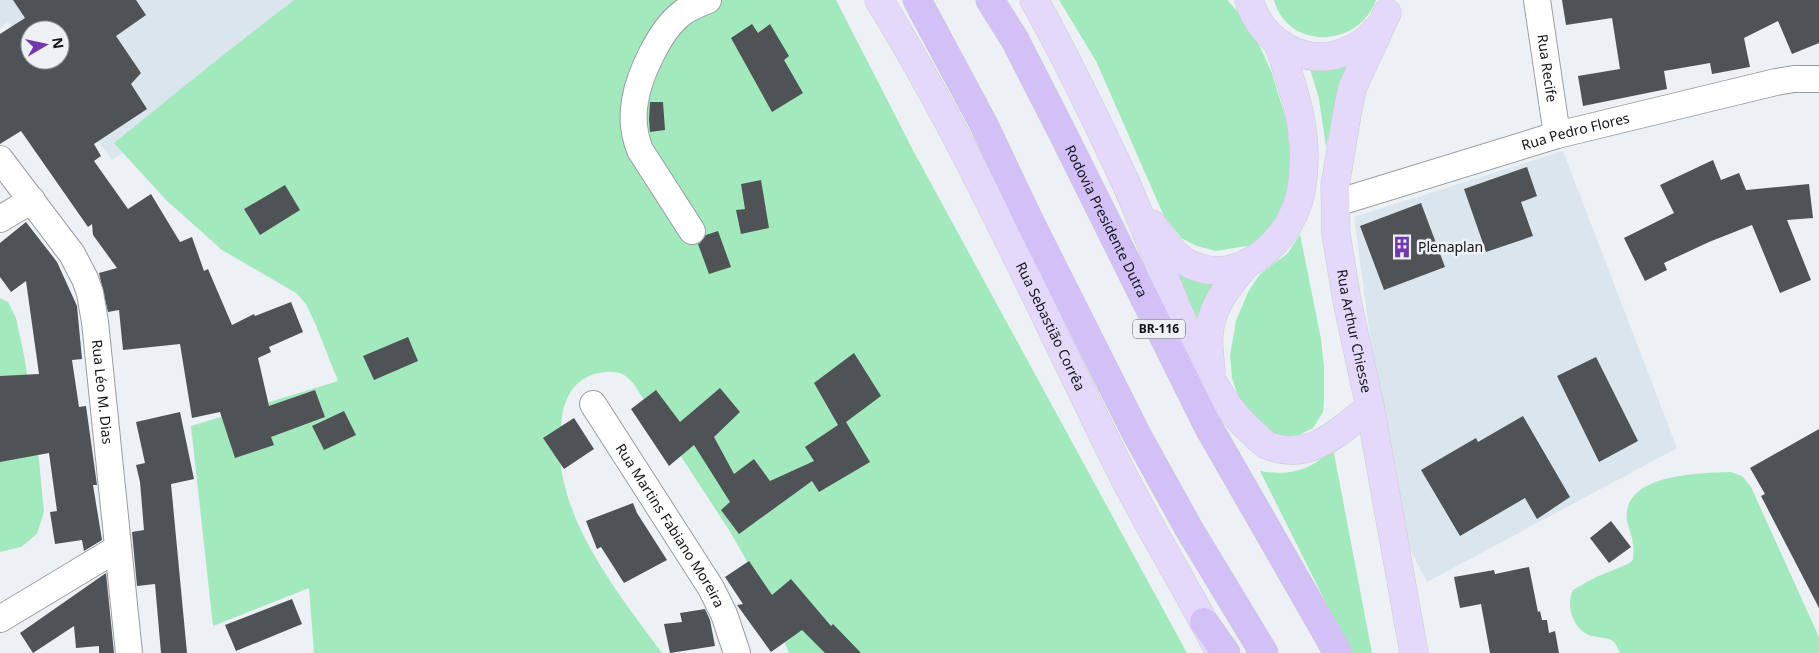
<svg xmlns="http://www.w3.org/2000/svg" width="1819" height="653" font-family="'Noto Sans',sans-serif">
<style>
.built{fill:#dae5ee}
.green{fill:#a3e9be}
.building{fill:#4f5356;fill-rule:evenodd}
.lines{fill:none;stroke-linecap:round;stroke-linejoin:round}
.minor-casing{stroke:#999da0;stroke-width:28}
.major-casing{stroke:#cbcccc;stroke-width:29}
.highway-casing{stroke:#cbcccc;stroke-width:29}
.minor{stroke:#fff;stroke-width:26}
.major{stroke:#e4d9fa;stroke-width:28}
.highway{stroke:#d2c0f7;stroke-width:28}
.labels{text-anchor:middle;stroke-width:5;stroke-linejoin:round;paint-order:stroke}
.shield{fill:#edf1f5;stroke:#55575a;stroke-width:1}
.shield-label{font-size:12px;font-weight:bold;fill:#141517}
.street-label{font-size:14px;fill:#141517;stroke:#edf1f5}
.poi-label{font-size:14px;fill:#141517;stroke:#edf1f5;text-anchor:start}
</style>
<rect width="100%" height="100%" fill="#edf1f5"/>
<g class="built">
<polygon points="0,0 423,0 151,134 112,160 37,60 60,60 60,30 30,30 30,51 8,22 0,28"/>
<polygon points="1563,151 1677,448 1427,582 1395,520 1354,217"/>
</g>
<g class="green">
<path d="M294 0H836L915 154 1187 653H789L759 582 729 530 633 383C630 380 627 377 624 375 614 369 597 372 587 377 566 388 561 411 561 432 560 441 559 450 560 459 567 531 621 597 662 653H314L309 588 213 626 191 426 338 381 315 323 306 304 296 293 222 250 166 200 114 143 213 63Z"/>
<polygon points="1059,0 1227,0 1229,2 1246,21 1260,47 1272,73 1287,123 1292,175 1284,218 1253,245 1216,251 1197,246 1181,238 1164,216 1096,61"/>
<path d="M1274 0H1376C1359 48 1288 51 1274 0Z"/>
<polygon points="1353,63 1333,117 1326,147 1319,99 1309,65"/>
<polygon points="1300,234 1321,339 1324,367 1324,402 1323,412 1313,428 1299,435 1283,437 1259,427 1238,396 1232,378 1230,355 1236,321 1248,292 1260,274 1288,253"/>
<polygon points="1173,271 1215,280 1204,332"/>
<polygon points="0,298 8,302 16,318 25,360 39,460 44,512 37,534 21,547 0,552"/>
<path d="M1333 448 1372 653H1351L1260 471C1290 476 1311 471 1333 448Z"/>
<path d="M1731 472 1742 476 1751 487 1819 637V653H1620C1618 648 1616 643 1611 640 1606 637 1598 638 1592 636 1574 631 1565 607 1573 590L1596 577 1628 564 1633 560C1633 555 1634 549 1633 544 1632 533 1625 523 1627 511 1633 473 1703 473 1731 472Z"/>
</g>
<g class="building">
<path d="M13 0H136L146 15 116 36 141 73 131 84 147 109 94 144 101 156 94 161 128 209 151 194 180 242 192 237 204 271 208 269 232 325 254 314 255 316 291 302 303 332 269 347 271 352 258 358 269 406 315 390 325 417 271 437 274 445 235 458 220 412 192 418 180 344 123 350 119 310 108 312 99 273 117 268 93 235 92 224 88 227 21 131 0 144V34L25 18ZM30 30H60V60H30Z"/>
<polygon points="1562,0 1819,0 1819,43 1792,54 1778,21 1744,38 1750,67 1712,74 1710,63 1664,71 1667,89 1583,106 1578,76 1620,69 1612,18 1566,25"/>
<polygon points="752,24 758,33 770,24 789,56 784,60 803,93 772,112 731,38"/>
<polygon points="650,102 663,102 665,130 650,132 649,119"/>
<polygon points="1713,160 1721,180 1739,173 1746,190 1809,184 1813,218 1787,220 1811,280 1780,293 1752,225 1709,242 1664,263 1667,270 1645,281 1624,238 1674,213 1660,185"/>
<polygon points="1527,167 1537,196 1521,202 1533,236 1486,252 1464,189"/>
<polygon points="761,180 769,228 741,234 736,210 745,209 741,184"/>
<polygon points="285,185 300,210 260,235 244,209"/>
<polygon points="1421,203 1445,267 1384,290 1360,226"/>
<polygon points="26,222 57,262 77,306 82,359 72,360 79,407 86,406 97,485 93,485 102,540 84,551 82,540 55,544 50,512 57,511 49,453 0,462 0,376 39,374 26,281 11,292 0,277 0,243"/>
<polygon points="718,231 731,267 709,274 698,244 700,243 706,235"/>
<polygon points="408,337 418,361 374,380 363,356"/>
<polygon points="854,353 881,396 846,422 870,462 819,492 812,481 739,534 721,510 730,502 694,445 669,466 631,409 656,390 680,422 720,388 740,412 714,437 734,474 754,459 770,481 814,461 805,447 838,425 814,383"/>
<polygon points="1596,357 1638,441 1599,462 1557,376"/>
<polygon points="344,411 356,435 324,450 312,426"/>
<polygon points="180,412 194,479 171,484 187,653 161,653 155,584 137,586 132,532 144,530 140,482 136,465 145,463 136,422"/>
<polygon points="1523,416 1570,497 1537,519 1525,498 1460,536 1421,470 1476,438 1478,442"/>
<polygon points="574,418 594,449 564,469 543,438"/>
<polygon points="1819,429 1819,608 1761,496 1765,494 1750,468"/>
<polygon points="633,503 637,513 667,560 624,583 601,547 597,549 586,521"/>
<polygon points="1611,521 1631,547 1609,563 1590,538"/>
<polygon points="749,561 772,595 791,579 831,626 833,624 861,653 825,653 802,630 771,652 737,605 743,604 725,577"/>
<polygon points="1529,567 1538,612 1540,611 1542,620 1547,620 1549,633 1555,631 1559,653 1490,653 1481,604 1460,608 1454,577 1494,570 1495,574"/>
<polygon points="106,573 114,653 99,653 99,646 76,648 74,626 33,653 20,633"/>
<polygon points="292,599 302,624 236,651 225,625"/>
<polygon points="705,609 710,620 715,646 670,653 664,624 682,622 680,613"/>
</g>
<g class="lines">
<g class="minor-casing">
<g id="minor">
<path id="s1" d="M1537 0 1557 135"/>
<path id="s2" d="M0 159 72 254 85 279 90 293 95 322 129 653"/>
<path id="s3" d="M1336 203 1557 135 1776 82 1794 79H1819"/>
<polyline points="0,219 32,200"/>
<path d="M692 231 640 150C634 135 632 118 635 101 639 75 660 30 681 14 689 7 699 4 708 0"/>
<path id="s4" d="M593 404 711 588 724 614 737 653"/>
<polyline points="0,619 118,548"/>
</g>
</g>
<g class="major-casing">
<g id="major">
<path id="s5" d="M879 0C968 145 1037 301 1112 453 1143 518 1182 579 1215 643"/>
<path d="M1034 0C1067 58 1096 119 1124 179 1143 221 1159 265 1177 308 1195 350 1218 403 1253 433 1257 437 1262 442 1267 445 1309 463 1340 431 1370 407"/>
<path d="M1249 0C1261 41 1303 68 1345 52 1357 47 1368 41 1376 30"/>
<path id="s6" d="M1387 13 1360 71 1352 89 1347 114 1335 186 1336 234 1347 301 1370 407 1414 653"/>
<path d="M1152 224C1163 240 1175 259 1194 266 1244 286 1293 236 1301 191 1311 137 1295 92 1278 43"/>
<path d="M1211 371C1210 359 1208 347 1209 335 1210 307 1230 284 1247 263"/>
</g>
</g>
<g class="highway-casing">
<g id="highway">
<polyline points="917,0 983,123 1029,220 1137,435 1189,529 1264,653"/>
<path id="s7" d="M990 0 1015 40 1062 132 1209 428 1338 653"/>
<polyline points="1204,622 1226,653"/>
</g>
</g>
<use href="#minor" class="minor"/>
<use href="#major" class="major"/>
<use href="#highway" class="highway"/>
</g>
<defs>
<g id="building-bare" transform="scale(1.725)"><path d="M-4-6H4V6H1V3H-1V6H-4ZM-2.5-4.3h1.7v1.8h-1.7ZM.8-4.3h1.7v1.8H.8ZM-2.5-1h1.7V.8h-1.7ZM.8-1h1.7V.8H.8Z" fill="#7438ae" stroke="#edf1f5" stroke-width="2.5" paint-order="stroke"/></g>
</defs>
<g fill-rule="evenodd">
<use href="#building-bare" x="1402" y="247"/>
</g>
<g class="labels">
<rect class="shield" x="1133" y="319.5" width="52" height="19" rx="4"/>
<g class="shield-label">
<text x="1159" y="333">BR-116</text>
</g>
<g class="street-label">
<text dy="5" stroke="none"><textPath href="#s1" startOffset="69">Rua Recife</textPath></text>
<text dy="5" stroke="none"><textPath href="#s3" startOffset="250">Rua Pedro Flores</textPath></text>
<text dy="5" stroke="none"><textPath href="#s7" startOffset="250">Rodovia Presidente Dutra</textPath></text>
<text dy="5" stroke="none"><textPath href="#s5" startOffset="369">Rua Sebastião Corrêa</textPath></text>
<text dy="5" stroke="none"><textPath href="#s6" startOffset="329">Rua Arthur Chiesse</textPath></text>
<text dy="5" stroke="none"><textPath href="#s2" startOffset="262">Rua Léo M. Dias</textPath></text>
<text dy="5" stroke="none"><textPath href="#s4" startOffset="144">Rua Martins Fabiano Moreira</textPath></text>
</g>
<g class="poi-label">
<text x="1418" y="252">Plenaplan</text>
</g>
</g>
<g transform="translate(45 45) rotate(81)"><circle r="24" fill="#edf1f5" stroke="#96999c"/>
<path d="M0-4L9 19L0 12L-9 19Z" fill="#7438ae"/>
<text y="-8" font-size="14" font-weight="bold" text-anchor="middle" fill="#141517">N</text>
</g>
</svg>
